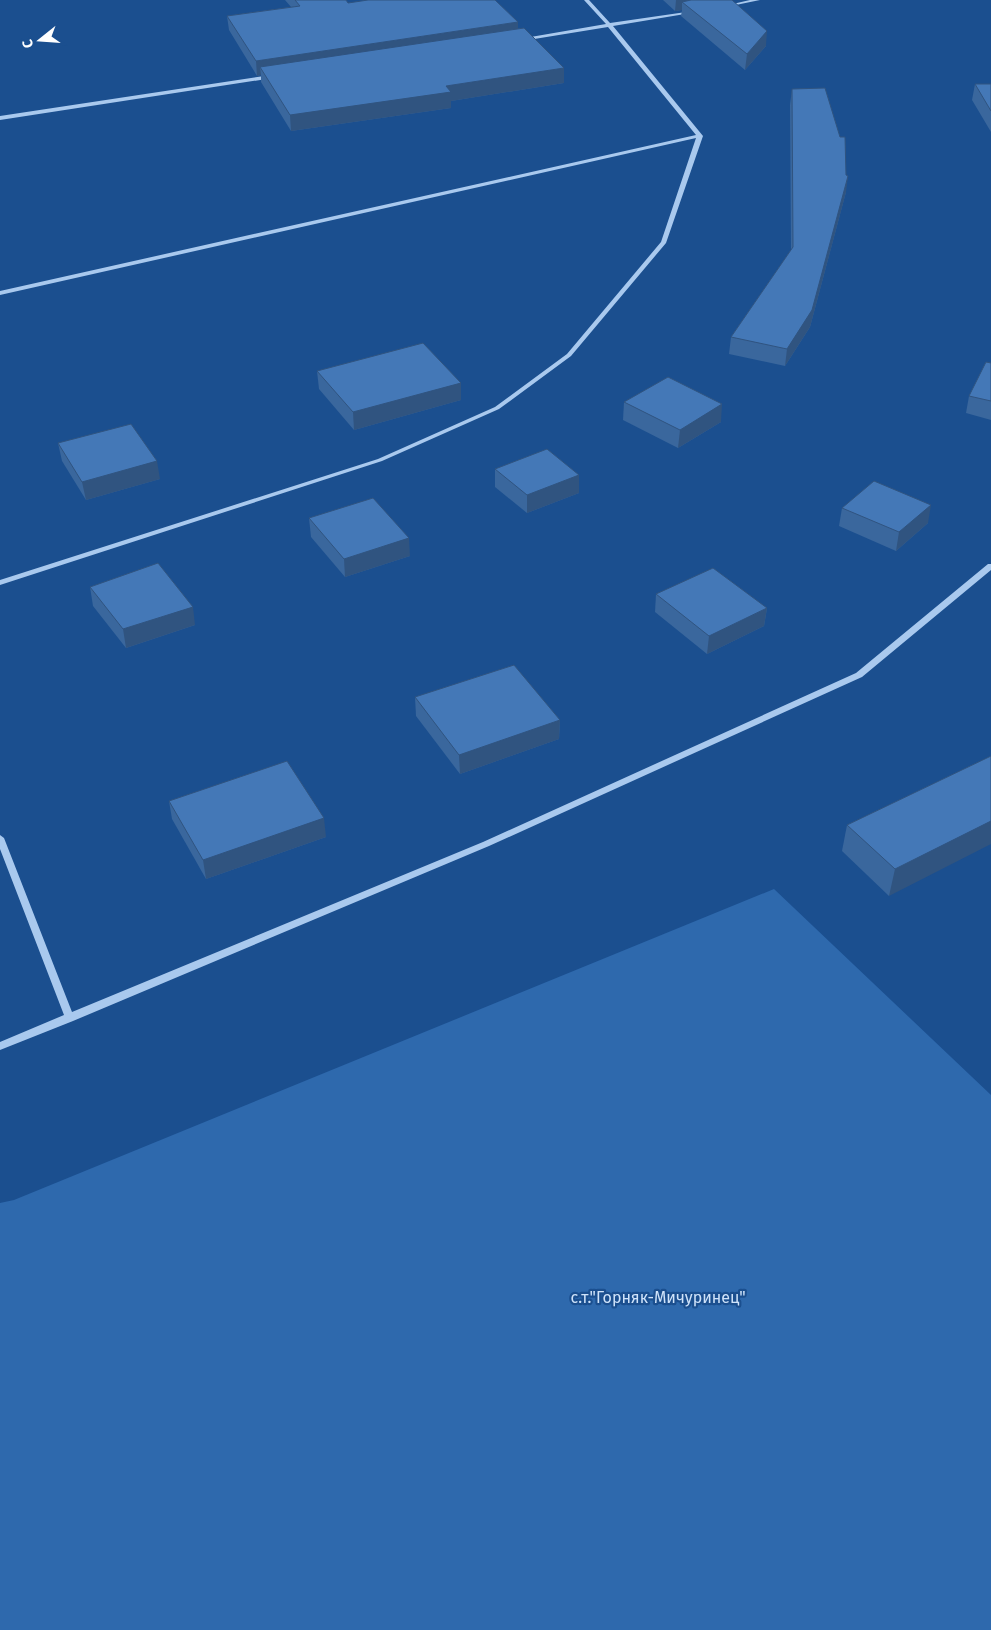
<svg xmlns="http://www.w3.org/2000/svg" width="991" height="1630" font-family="'Fira Sans',sans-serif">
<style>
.green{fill:#2e69ad}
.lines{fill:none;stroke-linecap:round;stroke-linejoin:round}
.minor{fill:#a9c9ee;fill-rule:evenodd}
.wall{fill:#3a679d}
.shaded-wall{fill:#305480}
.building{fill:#4478b7;stroke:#305480}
.labels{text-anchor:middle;stroke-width:4.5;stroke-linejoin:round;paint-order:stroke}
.near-park-label{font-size:16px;fill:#cfe3fa;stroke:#1b4f8f}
</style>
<rect width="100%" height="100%" fill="#1b4f8f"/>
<polygon class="green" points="774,889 991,1095 991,1630 0,1630 0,1203 14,1200"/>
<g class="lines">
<g class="minor">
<polygon points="584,0 589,0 610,23 693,11 693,13 691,13 613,26 703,136 666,243 571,356 499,409 382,461 0,585 0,580 378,459 495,407 567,354 661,242 696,138 0,295 0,291 696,135 608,27 522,41 519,39 606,24"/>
<polygon points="750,0 760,0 726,7 724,6"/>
<polygon points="271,75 274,77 273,78 0,120 0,116"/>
<polygon points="988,564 991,564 991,570 862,677 489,846 73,1021 0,1050 0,1042 64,1015 0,849 0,835 4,838 72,1012 483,842 856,673"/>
</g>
</g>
<g class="wall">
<polygon points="285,0 346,0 348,3 518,22 518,29 564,68 564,83 451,101 451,108 291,131 261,82 261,75 257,76 229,30 227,16 291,7"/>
<polygon points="663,0 732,0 766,46 745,70 681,16 682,10 675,11"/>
<polygon points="975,84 991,84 991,132 972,100"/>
<polygon points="792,89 846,192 810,327 785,366 729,354 731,337 791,250 790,105"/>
<polygon points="991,363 991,420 966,413 969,396"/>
<polygon points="317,371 461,400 354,430 319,389"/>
<polygon points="624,402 721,422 678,448 623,420"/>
<polygon points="58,443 160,479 86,500 62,461"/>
<polygon points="495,469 579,475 579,493 527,513 495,487"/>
<polygon points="842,508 928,523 896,551 839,526"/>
<polygon points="309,518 410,556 345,577 311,537"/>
<polygon points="90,587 195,625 126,648 93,606"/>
<polygon points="656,594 767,608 764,626 707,654 655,612"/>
<polygon points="415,697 560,720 559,739 460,774 416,716"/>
<polygon points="991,756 889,896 842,851 847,825"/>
<polygon points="169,801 326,837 206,879 172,819"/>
</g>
<g class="shaded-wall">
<polygon points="676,0 718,0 682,2 682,10 675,11"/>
<polygon points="518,22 518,36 260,67 261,75 257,76 256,61"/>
<polygon points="767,31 766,46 745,70 747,54"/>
<polygon points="564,68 564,83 451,101 451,108 291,131 290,115 446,86"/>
<polygon points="848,176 846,192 810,327 785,366 787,349"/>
<polygon points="461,383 461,400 354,430 353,412"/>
<polygon points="722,404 721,422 678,448 680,430"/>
<polygon points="157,461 160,479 86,500 82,482"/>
<polygon points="579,475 579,493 527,513 527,495"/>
<polygon points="931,505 928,523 896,551 899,532"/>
<polygon points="409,538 410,556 345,577 344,559"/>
<polygon points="193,607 195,625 126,648 123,629"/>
<polygon points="767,608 764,626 707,654 709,636"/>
<polygon points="560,720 559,739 460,774 459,755"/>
<polygon points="324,818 326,837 206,879 203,860"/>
<polygon points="991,821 991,844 889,896 895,869"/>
</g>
<g class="building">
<polygon points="295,0 346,0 348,3 368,0 495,0 518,22 256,61 227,16 300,6"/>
<polygon points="691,0 732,0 767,31 747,54 682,2"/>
<polygon points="524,28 564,68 446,86 451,92 290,115 260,67"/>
<polygon points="975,84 991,84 991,111"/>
<polygon points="825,88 840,137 845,137 846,175 848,176 812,310 787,349 731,337 793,247 792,89"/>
<polygon points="423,343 461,383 353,412 317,371"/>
<polygon points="986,362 991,363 991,401 969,396"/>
<polygon points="668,377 722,404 680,430 624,402"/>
<polygon points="131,424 157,461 82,482 58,443"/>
<polygon points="547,449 579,475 527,495 495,469"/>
<polygon points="874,481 931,505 899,532 842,508"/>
<polygon points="373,498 409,538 344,559 309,518"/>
<polygon points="158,563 193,607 123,629 90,587"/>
<polygon points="713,568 767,608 709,636 656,594"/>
<polygon points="514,665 560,720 459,755 415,697"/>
<polygon points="991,756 991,821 895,869 847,825"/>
<polygon points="287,761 324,818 203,860 169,801"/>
</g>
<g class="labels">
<g class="near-park-label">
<text x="658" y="1303">с.т."Горняк-Мичуринец"</text>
</g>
</g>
<g transform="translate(40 40) rotate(253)" stroke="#1b4f8f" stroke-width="4" paint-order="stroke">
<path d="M0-4L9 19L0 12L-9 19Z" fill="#ffffff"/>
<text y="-8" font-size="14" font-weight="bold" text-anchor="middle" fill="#ffffff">С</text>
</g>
</svg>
